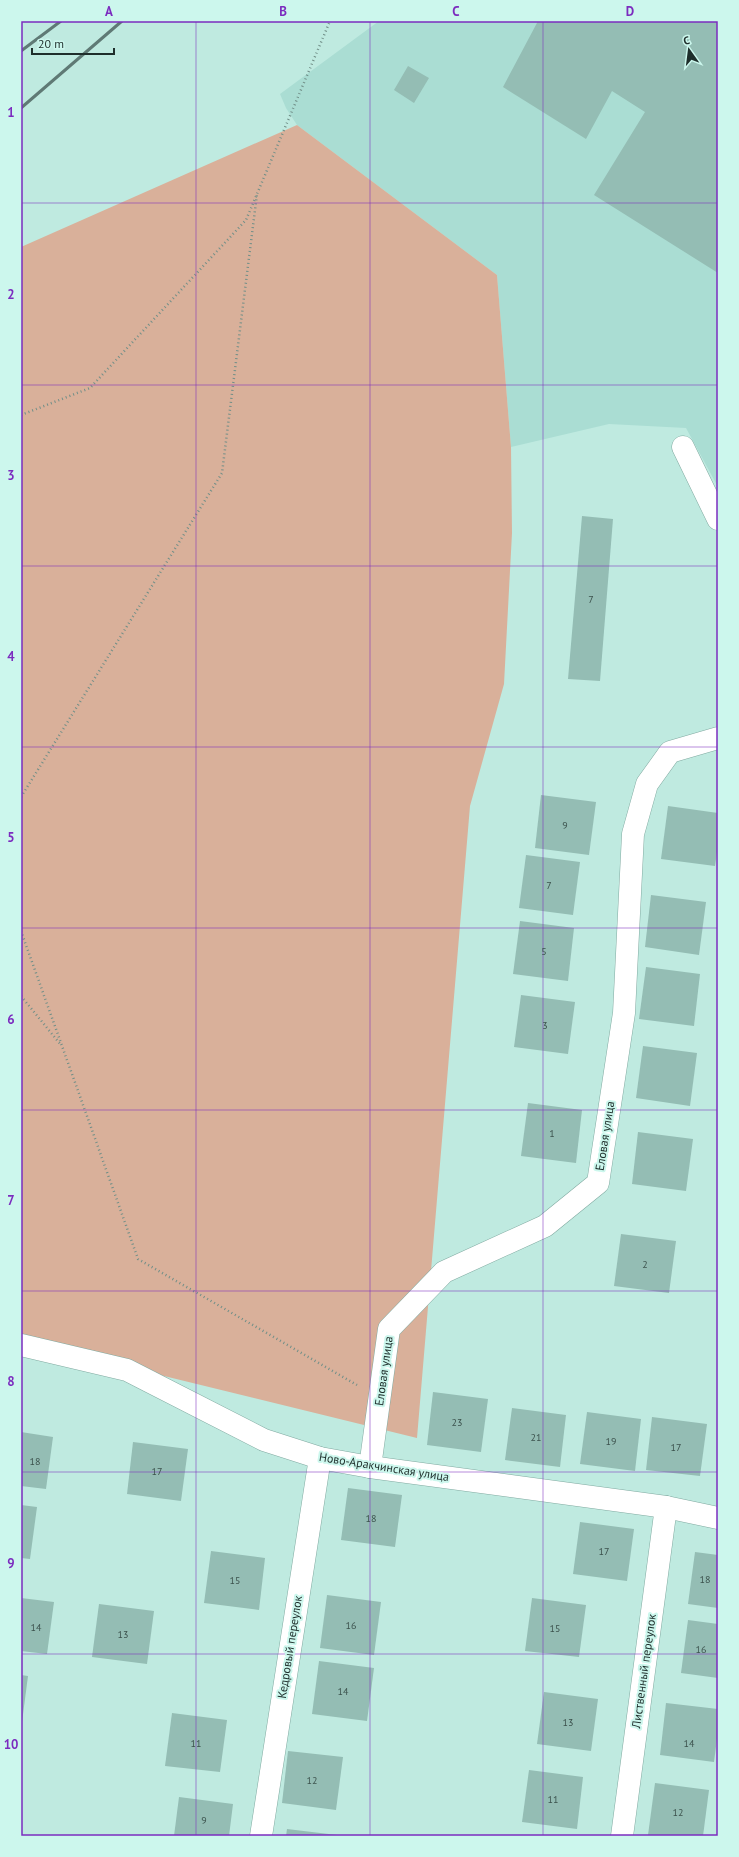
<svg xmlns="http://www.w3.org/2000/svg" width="739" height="1857" font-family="'PT Sans',sans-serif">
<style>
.built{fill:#aaddd3}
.green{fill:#d9b09a}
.building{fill:#94bdb4}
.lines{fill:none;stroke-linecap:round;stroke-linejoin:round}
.minor-casing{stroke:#81aaa1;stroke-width:23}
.path{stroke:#718f88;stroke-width:2.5;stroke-dasharray:1 3;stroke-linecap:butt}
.minor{stroke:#fff;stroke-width:22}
.rail{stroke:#5f7a75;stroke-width:3}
.grid{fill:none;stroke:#7b2cbf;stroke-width:1;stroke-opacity:0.55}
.labels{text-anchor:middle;stroke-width:4;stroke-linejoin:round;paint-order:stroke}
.number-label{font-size:10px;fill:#3c524d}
.street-label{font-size:12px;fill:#1e2e2b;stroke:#ccf7ed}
.neatline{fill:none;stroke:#7b2cbf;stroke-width:1.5}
.grid-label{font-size:13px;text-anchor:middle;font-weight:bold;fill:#7b2cbf}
</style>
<rect width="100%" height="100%" fill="#bfeae0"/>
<polygon class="built" points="379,21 718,21 718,487 686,428 609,424 511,447 497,275 297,125 286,108 280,94"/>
<polygon class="green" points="297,125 497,275 511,447 512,533 504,684 470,806 417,1438 21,1341 21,247"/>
<g class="building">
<polygon points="538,21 718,21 718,273 594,195 645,112 612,91 586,139 503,87"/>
<polygon points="408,66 429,78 414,103 394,90"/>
<polygon points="582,516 613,519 600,681 568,679"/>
<polygon points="541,795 596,802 589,855 535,848"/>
<polygon points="668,806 718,813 718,845 715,866 661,859"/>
<polygon points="526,855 580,862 573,915 519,908"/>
<polygon points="651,895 706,902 699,955 645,947"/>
<polygon points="520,921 574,928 568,981 513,974"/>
<polygon points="646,967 700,974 694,1026 639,1019"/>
<polygon points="521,995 575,1002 568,1054 514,1047"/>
<polygon points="643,1046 697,1053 690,1106 636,1098"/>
<polygon points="528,1103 582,1110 576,1163 521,1156"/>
<polygon points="638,1132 693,1139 686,1191 632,1184"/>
<polygon points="621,1234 676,1241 669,1293 614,1286"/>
<polygon points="433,1392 488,1399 481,1452 427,1445"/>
<polygon points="512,1408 566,1415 560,1467 505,1460"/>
<polygon points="587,1412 641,1419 635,1471 580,1464"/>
<polygon points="652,1417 707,1424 700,1476 646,1470"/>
<polygon points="21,1432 53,1437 46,1489 21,1486"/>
<polygon points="133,1442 188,1449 181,1501 127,1494"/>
<polygon points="348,1488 402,1495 395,1547 341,1540"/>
<polygon points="21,1505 37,1507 30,1559 21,1558"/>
<polygon points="580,1522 634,1529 627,1581 573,1574"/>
<polygon points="211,1551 265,1558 259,1610 204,1603"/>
<polygon points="695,1552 718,1555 718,1608 688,1604"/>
<polygon points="327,1595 381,1602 374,1655 320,1648"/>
<polygon points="21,1598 54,1602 47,1654 21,1651"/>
<polygon points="532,1598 586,1605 579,1657 525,1651"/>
<polygon points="99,1604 154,1611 147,1664 92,1657"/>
<polygon points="688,1620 718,1624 718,1678 681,1673"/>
<polygon points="319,1661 374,1668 367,1721 312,1714"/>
<polygon points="21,1675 28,1676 22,1722 21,1722"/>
<polygon points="544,1692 598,1699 591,1751 537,1744"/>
<polygon points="666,1703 718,1709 718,1731 714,1762 660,1755"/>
<polygon points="172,1713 227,1720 220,1772 165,1766"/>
<polygon points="288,1751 343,1757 336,1810 282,1803"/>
<polygon points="529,1770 583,1777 577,1829 522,1822"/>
<polygon points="655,1783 709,1790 703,1836 648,1835"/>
<polygon points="179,1797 233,1804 229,1836 174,1836"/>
<polygon points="287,1829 337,1835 337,1836 286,1836"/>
</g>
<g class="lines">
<g class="minor-casing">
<g id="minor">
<polyline points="683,447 718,519"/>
<polyline points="21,1345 127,1370 264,1440 320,1458 370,1467 666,1507 718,1518"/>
<polyline points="370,1467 389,1329 444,1272 545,1226 598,1183 624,1013 633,834 647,784 670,752 718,738"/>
<polyline points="261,1836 320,1458"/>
<polyline points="622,1836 666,1507"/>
</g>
</g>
<g class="path">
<polyline points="21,415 90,388 246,220 330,21"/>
<polyline points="21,797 222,473 257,194"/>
<polyline points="21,931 138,1259 357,1385"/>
<polyline points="21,996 61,1045"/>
</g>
<use href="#minor" class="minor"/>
<g class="rail">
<polyline points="21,51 61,21"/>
<polyline points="21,108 122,21"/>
</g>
</g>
<path class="grid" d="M196 21V1836M370 21V1836M543 21V1836M21 203H718M21 385H718M21 566H718M21 747H718M21 928H718M21 1110H718M21 1291H718M21 1472H718M21 1654H718"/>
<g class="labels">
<g class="number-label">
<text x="591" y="603">7</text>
<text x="565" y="829">9</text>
<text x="549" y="889">7</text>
<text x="544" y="955">5</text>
<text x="545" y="1029">3</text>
<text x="552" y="1137">1</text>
<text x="645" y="1268">2</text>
<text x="457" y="1426">23</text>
<text x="536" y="1441">21</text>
<text x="611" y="1445">19</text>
<text x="676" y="1451">17</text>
<text x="35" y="1465">18</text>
<text x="157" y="1475">17</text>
<text x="371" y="1522">18</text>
<text x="604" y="1555">17</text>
<text x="705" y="1583">18</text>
<text x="235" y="1584">15</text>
<text x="351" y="1629">16</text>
<text x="36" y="1631">14</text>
<text x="555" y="1632">15</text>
<text x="123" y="1638">13</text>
<text x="701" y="1653">16</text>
<text x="343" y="1695">14</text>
<text x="568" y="1726">13</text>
<text x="196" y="1747">11</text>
<text x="689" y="1747">14</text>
<text x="312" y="1784">12</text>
<text x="553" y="1803">11</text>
<text x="678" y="1816">12</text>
<text x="204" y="1824">9</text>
</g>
<g class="street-label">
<text transform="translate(605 1136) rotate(-81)" y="4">Еловая улица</text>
<text transform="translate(384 1371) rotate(-82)" y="4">Еловая улица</text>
<text transform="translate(384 1467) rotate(9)" y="4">Ново-Аракчинская улица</text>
<text transform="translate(290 1647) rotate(-81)" y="4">Кедровый переулок</text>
<text transform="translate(644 1671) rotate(-82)" y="4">Лиственный переулок</text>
</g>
</g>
<rect width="739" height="1857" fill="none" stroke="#ccf7ed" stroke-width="44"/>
<g transform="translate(689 50) rotate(346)" stroke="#ccf7ed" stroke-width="3" paint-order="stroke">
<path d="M0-3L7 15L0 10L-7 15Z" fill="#1e2e2b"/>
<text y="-6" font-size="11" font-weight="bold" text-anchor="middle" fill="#1e2e2b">С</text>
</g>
<path d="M32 48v6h82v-6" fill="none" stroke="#1e2e2b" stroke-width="2"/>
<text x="38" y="48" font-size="12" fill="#1e2e2b" stroke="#ccf7ed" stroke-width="3" paint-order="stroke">20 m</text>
<rect x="22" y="22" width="695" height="1813" class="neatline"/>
<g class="grid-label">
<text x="109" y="16">A</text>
<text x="283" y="16">B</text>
<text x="456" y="16">C</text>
<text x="630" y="16">D</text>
<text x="11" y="117">1</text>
<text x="11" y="299">2</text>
<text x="11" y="480">3</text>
<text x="11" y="661">4</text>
<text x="11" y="842">5</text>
<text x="11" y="1024">6</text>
<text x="11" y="1205">7</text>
<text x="11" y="1386">8</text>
<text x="11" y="1568">9</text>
<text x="11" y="1749">10</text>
</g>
</svg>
